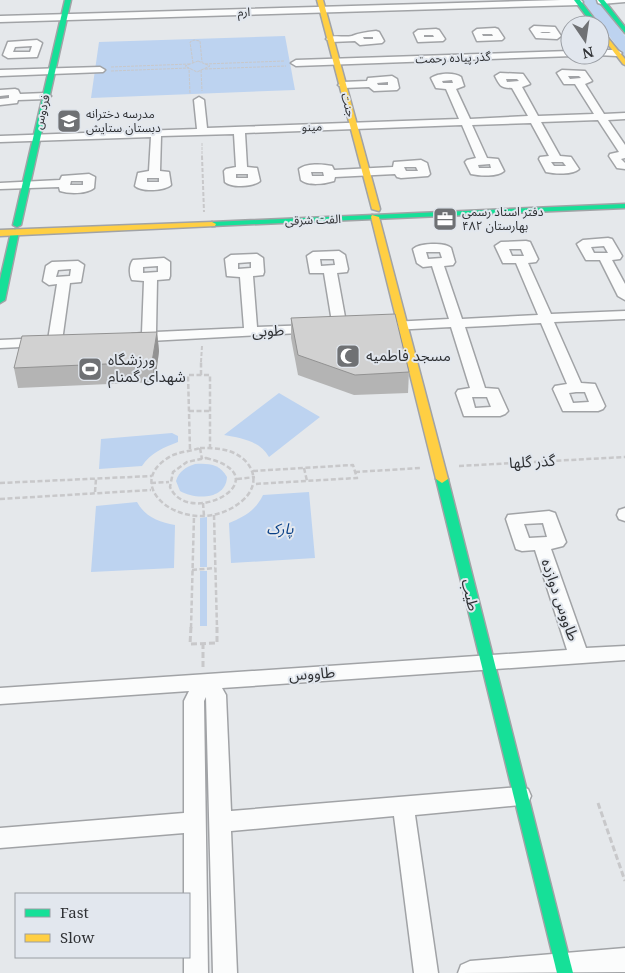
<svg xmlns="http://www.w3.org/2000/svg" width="625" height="973" font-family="'Noto Serif','Noto Sans Arabic',serif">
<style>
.green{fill:#bdd3f0}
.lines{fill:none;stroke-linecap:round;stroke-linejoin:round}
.street-casing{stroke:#a1a3a6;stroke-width:3}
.fast-casing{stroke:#a1a3a6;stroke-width:3}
.slow-casing{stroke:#a1a3a6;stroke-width:3}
.path-far3{stroke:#c8c8ca;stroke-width:1;stroke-dasharray:3 1;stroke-linecap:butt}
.path-far2{stroke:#c8c8ca;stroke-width:2;stroke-dasharray:4 2;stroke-linecap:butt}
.path-far1{stroke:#c8c8ca;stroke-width:2.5;stroke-dasharray:5 2.5;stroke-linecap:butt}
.path{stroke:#c8c8ca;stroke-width:3;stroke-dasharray:6 3;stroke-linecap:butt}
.street{fill:#fbfcfc;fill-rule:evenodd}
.fast{fill:#16e098;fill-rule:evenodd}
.slow{fill:#ffcf43;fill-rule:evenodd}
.wall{fill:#b4b4b4}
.shaded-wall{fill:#929292}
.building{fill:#d1d1d1;stroke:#929292}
.labels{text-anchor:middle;stroke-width:4;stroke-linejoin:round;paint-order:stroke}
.far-street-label{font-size:12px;fill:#2f3134;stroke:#e2e7ee}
.far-poi-label{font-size:12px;fill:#2f3134;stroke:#e2e7ee;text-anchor:start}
.street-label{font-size:15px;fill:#2f3134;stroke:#e2e7ee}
.poi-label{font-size:15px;fill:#2f3134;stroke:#e2e7ee;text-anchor:start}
.park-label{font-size:15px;font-style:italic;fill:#083f85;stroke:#e2e7ee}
</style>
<rect width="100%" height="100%" fill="#e5e8eb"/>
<g class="green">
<polygon points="582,0 597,0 625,36 625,57"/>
<polygon points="285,36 295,90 91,98 99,42"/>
<path d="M279 393 320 417 269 457C260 441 241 438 224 435Z"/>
<path d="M172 433 178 436V442C165 447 150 453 142 466L99 469 101 439Z"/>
<path d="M195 464C208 463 220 464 227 477 226 500 195 500 180 491L176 481C179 471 186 467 195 464Z"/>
<path d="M309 492 315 558 231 563 229 523C244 517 256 510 263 495Z"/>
<path d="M137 502C145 517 159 522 175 525L174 568 91 572 96 506Z"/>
<polygon points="207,517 207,567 200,567 200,518"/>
<rect x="200" y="571" width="7" height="55"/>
</g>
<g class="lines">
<g class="street-casing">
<g id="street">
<polygon points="561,0 581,0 583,2 579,5 0,22 0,16"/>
<polygon points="597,0 625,0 625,2 601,4 598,3"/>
<path d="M534 26 555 27 561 36 557 39 536 38 530 29ZM540 32H549L551 33H542Z"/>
<path d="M495 28 498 29 504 38 502 40 477 41 473 32 477 29ZM482 34H492L493 36H483Z"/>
<path d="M436 29 439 30 445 39 443 41 418 42 414 33 418 30ZM424 35H433L434 37H424Z"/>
<path d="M376 31 379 32 384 41 382 43 360 45 355 41 331 42 326 39C334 34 343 38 352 36 359 33 367 32 376 31ZM363 37H373V39H364Z"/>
<path d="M37 40 42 43 37 57 8 58 3 55 8 42ZM32 46 30 52H13L15 47Z"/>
<polygon points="600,50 617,50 622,53 617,56 597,55 600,55"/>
<polygon points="570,51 570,55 573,56 296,66 291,63 296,60"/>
<polygon points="100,67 105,70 103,72 0,76 0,70"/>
<path d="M562 70 585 71 592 81 585 84 604 114 625 113V119L608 120 625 145V158L621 159 625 163V169L617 168 609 156 610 154 619 152 598 120 541 122 560 156 571 157 579 169C572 175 555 174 546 172L539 159 540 157 549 156 531 123 472 125 487 158 498 159 504 171C497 177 480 176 471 174L465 162 467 160 476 158 462 125 245 133 247 167 257 168 260 181C253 187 232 188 225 182L224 171 226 169 236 167 234 134 161 136 160 171 169 172 171 185C164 191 142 192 135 186L138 173 149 171 151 137 0 142V136L197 129 194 100 199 97 204 100 207 128 459 119 446 89 436 88 431 78C438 73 454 72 461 77L464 86 456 89 470 119 528 116 512 88C501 88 500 86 495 76L500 73 523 74 530 84 522 87 538 116 594 114 575 84H564L557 73ZM568 76H579L581 78 570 79ZM506 79H517L519 81 507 82ZM452 80 453 83H443L442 81ZM551 162H563L566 166H554ZM490 164 491 168H479L478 165ZM236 174H248V178H236ZM147 178H159V182H147Z"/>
<path d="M392 76 397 79 399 88 397 90 374 91 369 87 343 88 338 85 343 82 367 81 368 78ZM388 82V85H378L377 83Z"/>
<polygon points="15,89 18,90 20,94 46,93 51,96 46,99 18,100 17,103 0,105 0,99 9,98 9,95 0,96 0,90"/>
<path d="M421 160 427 163 430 174 428 176 401 178 397 177 395 174 335 177 334 181C325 184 308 186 301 180L299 169C306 163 323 164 332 166L334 170 393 167 394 162ZM404 167H416L418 171H406ZM311 172H323L324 176H312Z"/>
<path d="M89 174 95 177 94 188C87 194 69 194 60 191L59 187 0 189V183L60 180 62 176ZM71 181H83V185H70Z"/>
<path d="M608 238 612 239 622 256 620 259 612 260 625 284V300L618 296 600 260H586L577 244 583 240ZM604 246 608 253H594L591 247Z"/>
<path d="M526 241 530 242 538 259 536 262 528 263 551 314 625 311V319L554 322 581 383 595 384 605 406 603 409 598 411H563L553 389 555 386 567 384 541 323 465 327 485 388 498 389 508 411 505 414 500 416H464L456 393 458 390 470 388 451 327 392 330 385 326 392 322 449 319 432 266 423 267 417 263 413 249C419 243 445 242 451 248L455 262 453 265 444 266 462 319 538 315 516 263H503L495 246 501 242ZM509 249H521L524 256H512ZM426 252H440L442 258 428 259ZM576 392H585L589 402 573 403 569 393ZM472 397H487L491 407 475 408Z"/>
<path d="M339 251 345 255 348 269 347 272 337 273 347 328 340 332 333 328 324 273H310L307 256 313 252ZM320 259H334L335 265 321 266Z"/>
<path d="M257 254 263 258 264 272 263 275 253 276 257 327 312 325 317 326 319 329 317 332 149 341H137L130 337 132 334 142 333 144 281 132 280C129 275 129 265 133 260L164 258 170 262V276L169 279 157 280 156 332 244 328 240 277 227 276 225 259 231 255ZM251 262V268L238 269V263ZM158 266V272L143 273V267Z"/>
<path d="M78 261 84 265 81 282 70 283 62 341 60 344 55 345 49 343 43 346 0 348V340L43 338 48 340 57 284 49 285 43 281 46 266 52 262ZM71 269 70 276 56 277 58 270Z"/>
<polygon points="625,508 625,521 619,519 617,515 619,510"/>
<path d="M549 511 555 513 566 542 563 546 551 549 586 648 625 646V660L222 688 226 695 231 811 520 787 528 789 531 796 528 803 520 805 415 815 438 973H414L394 816 231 831 237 973H213L206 697 204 701 208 973H184V957H189V894H184V833L0 848V828L184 813V701L189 691 0 704V688L567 650 535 550 522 551 516 549 506 519 508 515ZM543 523 547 537 529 538 524 524Z"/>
<polygon points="625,948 625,972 458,973 461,965 470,961"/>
</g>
</g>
<g class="fast-casing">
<g id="fast">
<polygon points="65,0 71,0 21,225 17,227 13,225"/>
<polygon points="574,0 580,0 599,25 593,25"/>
<polygon points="598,0 604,0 625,27 625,33"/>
<polygon points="625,204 625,208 212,226 208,224 212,222"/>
<polygon points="15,229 19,232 5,300 0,303 0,280 11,232"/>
<polygon points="442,475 448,479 573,973 557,973 436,479"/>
</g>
</g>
<g class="slow-casing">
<g id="slow">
<polygon points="317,0 323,0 380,209 379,211 372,209"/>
<polygon points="600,28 625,59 625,65 623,64 600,34"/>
<polygon points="372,215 379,217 448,479 442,483 436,479 371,217"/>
<polygon points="212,222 216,224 215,226 0,236 0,230"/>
</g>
</g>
<g class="path-far3">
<polygon points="198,61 210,66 197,72 185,66"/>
<polyline points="193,63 190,42 194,40 200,41 202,62"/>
<polyline points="205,64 284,61"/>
<polyline points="111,67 190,64"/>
<polyline points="205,69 286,66"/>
<polyline points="201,70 202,91"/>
<polyline points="111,71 189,68 190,94"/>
<polyline points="202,143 202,158"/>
</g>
<g class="path-far2">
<polyline points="202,156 204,212"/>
<polyline points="201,362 202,346"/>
</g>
<g class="path-far1">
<polyline points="201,375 201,361"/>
<polyline points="189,411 211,411"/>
<path d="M200 448C211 448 223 448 234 453 255 463 261 485 242 501 192 543 115 487 171 456 179 452 191 451 200 448Z"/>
<polyline points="200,448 202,459"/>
<polyline points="190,449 188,375 210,375 210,447"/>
<path d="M206 458C283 477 189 530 170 487L173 472 187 462Z"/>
<polyline points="459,466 625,457"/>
<polyline points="304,468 307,481"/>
<polyline points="253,471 353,465 357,478 254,484"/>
<polyline points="355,472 421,468"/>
<polyline points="237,479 255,477"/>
<polyline points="0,483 152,476"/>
<polyline points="151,483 169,482"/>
<polyline points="95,492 96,479"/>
<polyline points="0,499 151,490"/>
<polyline points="203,503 204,516"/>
<polyline points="214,515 217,628"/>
<polyline points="192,570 215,568"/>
<polyline points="191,628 194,516"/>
</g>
<g class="path">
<polyline points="191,627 190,644 217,643 217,627"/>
<polyline points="203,643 203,668"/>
<polyline points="598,803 625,881"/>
</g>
<use href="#street" class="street"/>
<use href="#fast" class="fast"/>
<use href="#slow" class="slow"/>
</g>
<g class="wall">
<polygon points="291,318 409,372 408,393 354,395 298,375 291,338"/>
<polygon points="157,332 159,351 155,382 18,388 14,368"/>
</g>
<polygon class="shaded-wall" points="157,332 159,351 155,382 152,362"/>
<g class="building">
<polygon points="395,314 409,372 355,375 298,355 291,318"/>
<polygon points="157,332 152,362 14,368 22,336"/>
</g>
<defs>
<g id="school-square" transform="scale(1.25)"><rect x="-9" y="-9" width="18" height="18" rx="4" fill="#6f7174" stroke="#e2e7ee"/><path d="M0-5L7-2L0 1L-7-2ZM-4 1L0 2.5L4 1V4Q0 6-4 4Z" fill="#fff"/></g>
<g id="office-square" transform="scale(1.25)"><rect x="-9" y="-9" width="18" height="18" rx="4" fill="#6f7174" stroke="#e2e7ee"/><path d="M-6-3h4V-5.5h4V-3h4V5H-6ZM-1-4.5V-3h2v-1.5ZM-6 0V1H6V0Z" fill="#fff"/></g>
<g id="mosque-square" transform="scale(1.25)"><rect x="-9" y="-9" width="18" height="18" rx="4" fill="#6f7174" stroke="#e2e7ee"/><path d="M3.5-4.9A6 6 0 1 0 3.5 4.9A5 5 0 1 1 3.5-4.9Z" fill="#fff"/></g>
<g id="stadium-square" transform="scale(1.25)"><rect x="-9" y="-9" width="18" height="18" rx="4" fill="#6f7174" stroke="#e2e7ee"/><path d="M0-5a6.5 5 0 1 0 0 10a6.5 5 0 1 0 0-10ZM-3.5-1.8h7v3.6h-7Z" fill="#fff"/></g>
</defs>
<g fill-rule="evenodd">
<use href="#school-square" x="69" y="121"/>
<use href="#office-square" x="445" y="219"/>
<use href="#mosque-square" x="348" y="356"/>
<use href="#stadium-square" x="90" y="369"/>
</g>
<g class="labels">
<g class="far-street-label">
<text transform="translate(244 12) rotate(-2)" y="4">ارم</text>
<text transform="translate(453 58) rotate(-2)" y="4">گذر پیاده رحمت</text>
<text transform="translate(348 105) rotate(75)" y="4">جنت</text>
<text transform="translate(42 112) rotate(-77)" y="4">فردوس</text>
<text transform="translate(312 127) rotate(-2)" y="4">مینو</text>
<text transform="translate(313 220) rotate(-2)" y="4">الفت شرقی</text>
</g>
<g class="far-poi-label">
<text x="86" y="118">مدرسه دخترانه<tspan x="86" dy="14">دبستان ستایش</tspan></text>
<text x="462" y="216">دفتر اسناد رسمی<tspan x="462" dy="14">۴۸۲ بهارستان</tspan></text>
</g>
<g class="street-label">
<text transform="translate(268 331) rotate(-3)" y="5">طوبی</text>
<text transform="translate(532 462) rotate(-3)" y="5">گذر گلها</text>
<text transform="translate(470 595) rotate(76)" y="5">طیب</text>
<text transform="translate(560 600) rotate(71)" y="5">طاووس دوازده</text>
<text transform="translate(312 674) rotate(-4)" y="5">طاووس</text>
</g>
<g class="poi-label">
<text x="366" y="361">مسجد فاطمیه</text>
<text x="108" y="365">ورزشگاه<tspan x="108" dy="17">شهدای گمنام</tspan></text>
</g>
<g class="park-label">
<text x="280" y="534">پارک</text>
</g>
</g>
<rect x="15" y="893" width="175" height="65" fill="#e2e7ee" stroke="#9a9ea4"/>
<rect x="25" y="909" width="25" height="8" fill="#16e098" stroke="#9a9ea4"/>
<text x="60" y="918" font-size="15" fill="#2f3134">Fast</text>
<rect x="25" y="934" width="25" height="8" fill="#ffcf43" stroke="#9a9ea4"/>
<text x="60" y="943" font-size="15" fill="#2f3134">Slow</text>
<g transform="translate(585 40) rotate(167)"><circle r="24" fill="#e2e7ee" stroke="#9a9ea4"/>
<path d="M0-4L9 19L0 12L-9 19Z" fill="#6f7174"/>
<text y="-8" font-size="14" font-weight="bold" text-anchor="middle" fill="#2f3134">N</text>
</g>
</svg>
